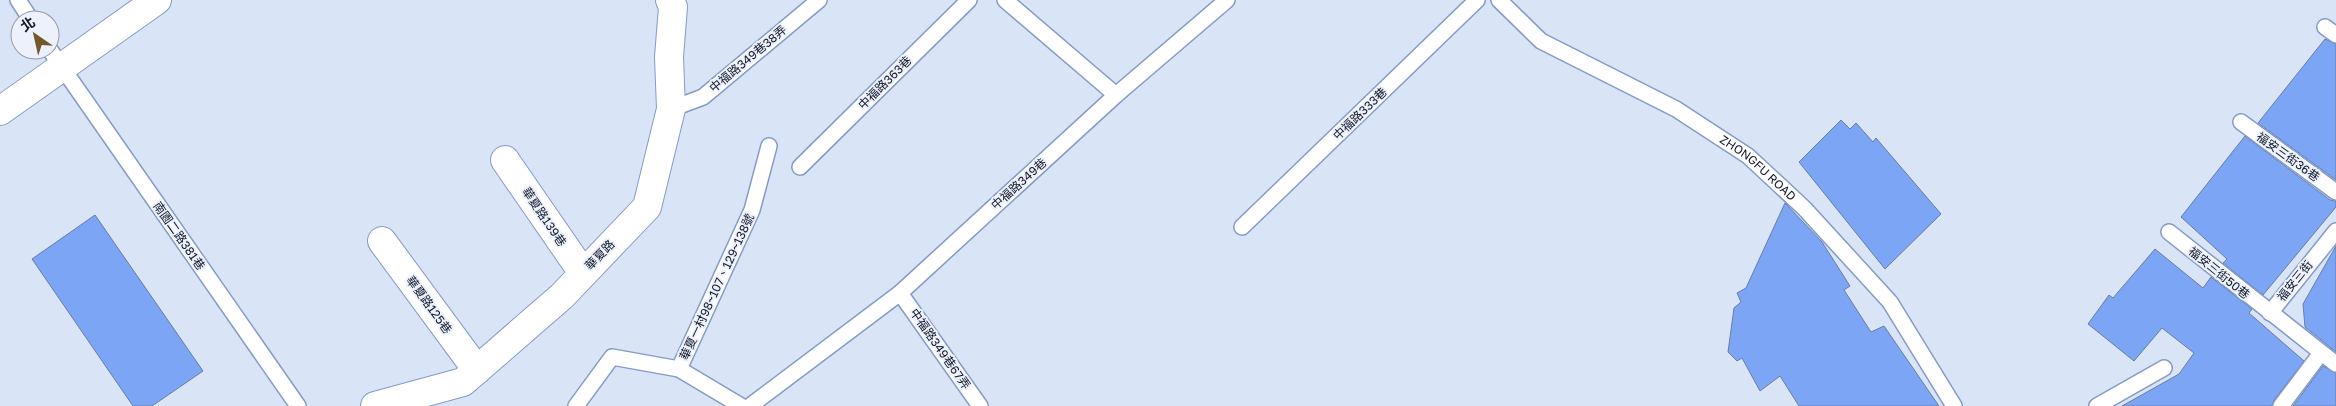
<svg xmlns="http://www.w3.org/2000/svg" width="2336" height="406" font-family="'Golos Text','Noto Sans TC',sans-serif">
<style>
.building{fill:#7ca5f6;stroke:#667da7}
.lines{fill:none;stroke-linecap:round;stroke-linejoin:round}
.lane-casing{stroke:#849bc7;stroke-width:18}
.street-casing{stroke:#849bc7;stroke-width:30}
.secondary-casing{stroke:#849bc7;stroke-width:30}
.lane{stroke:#fff;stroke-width:15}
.street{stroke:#fff;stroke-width:28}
.secondary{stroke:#fff;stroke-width:28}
.labels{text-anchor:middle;stroke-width:4;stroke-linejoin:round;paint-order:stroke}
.street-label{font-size:12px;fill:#10192a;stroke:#ecf1fb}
</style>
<rect width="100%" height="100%" fill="#dae4f7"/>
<g class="building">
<polygon points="2325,39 2336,44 2336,180 2258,123"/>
<polygon points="1841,120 1850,129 1856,123 1873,142 1876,138 1941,214 1885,269 1799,162"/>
<polygon points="2245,136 2330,200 2336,201 2336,207 2263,295 2223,263 2227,259 2181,217"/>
<polygon points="1785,203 1822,242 1850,286 1844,290 1871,332 1884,326 1939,406 1799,406 1780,376 1760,391 1742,358 1737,361 1728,352 1734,308 1741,302 1737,293 1746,288"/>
<polygon points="95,215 203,371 152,406 133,406 32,259"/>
<polygon points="2336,246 2336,352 2305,327 2303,304"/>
<polygon points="2155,249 2203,288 2211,277 2252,309 2249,313 2304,361 2274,400 2272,406 2122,406 2179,374 2194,353 2162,328 2134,361 2088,324 2109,295 2113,298"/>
<polygon points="2323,366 2336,373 2336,406 2293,406"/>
</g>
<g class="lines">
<g class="lane-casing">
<g id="lane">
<polyline points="18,0 31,20"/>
<polyline points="1005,0 1116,95"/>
<path id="s1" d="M1499 0 1541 41 1676 109 1748 156 1804 208 1890 302 1954 406"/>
<polyline points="2325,27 2336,35"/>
<polyline points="50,50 298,406"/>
<polyline points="671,109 703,97 819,0"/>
<polyline points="2241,122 2336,192"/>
<polyline points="800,167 969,0"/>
<polyline points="1242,227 1477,0"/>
<polyline points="2169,232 2336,364"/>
<polyline points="900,293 980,406"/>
<polyline points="2270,313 2336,231"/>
<polyline points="679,369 752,210 769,146"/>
<polyline points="576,406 612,357 679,369 741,406"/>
<polyline points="750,406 900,293 1116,95 1227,0"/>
<polyline points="2097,406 2164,368"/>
<polyline points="2281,406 2321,353"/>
</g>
</g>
<g class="street-casing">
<g id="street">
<polyline points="505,160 583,273"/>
<polyline points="382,241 477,370"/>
<polyline points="375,406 463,382 562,296 647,207 671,109 669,57 673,7 670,0"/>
</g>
</g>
<g class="secondary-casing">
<polyline id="secondary" points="0,111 157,0"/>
</g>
<use href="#lane" class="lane"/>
<use href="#street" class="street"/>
<use href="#secondary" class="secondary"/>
</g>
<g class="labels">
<g class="street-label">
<text transform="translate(748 59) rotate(-40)" y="4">中福路349巷38弄</text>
<text transform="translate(885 83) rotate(-45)" y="4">中福路363巷</text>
<text transform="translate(1360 114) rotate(-44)" y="4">中福路333巷</text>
<text transform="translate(2288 157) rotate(36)" y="4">福安三街36巷</text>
<text dy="4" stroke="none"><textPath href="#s1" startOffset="311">ZHONGFU ROAD</textPath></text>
<text transform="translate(1019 184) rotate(-42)" y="4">中福路349巷</text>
<text transform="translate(544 217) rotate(56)" y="4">華夏路139巷</text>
<text transform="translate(179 236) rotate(55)" y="4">南園二路381巷</text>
<text transform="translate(600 255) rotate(-46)" y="4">華夏路</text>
<text transform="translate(2219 273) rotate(39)" y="4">福安三街50巷</text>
<text transform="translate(2295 281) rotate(-51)" y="4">福安三街</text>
<text transform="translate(717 287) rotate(-65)" y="4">華夏一村98~107、129~138號</text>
<text transform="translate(429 305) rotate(54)" y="4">華夏路125巷</text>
<text transform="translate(940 349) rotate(55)" y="4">中福路349巷67弄</text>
</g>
</g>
<g transform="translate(35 35) rotate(326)"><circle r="24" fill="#ecf1fb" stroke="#949ba7"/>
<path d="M0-4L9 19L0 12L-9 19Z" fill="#715929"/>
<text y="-8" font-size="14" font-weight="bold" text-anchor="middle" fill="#10192a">北</text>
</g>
</svg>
